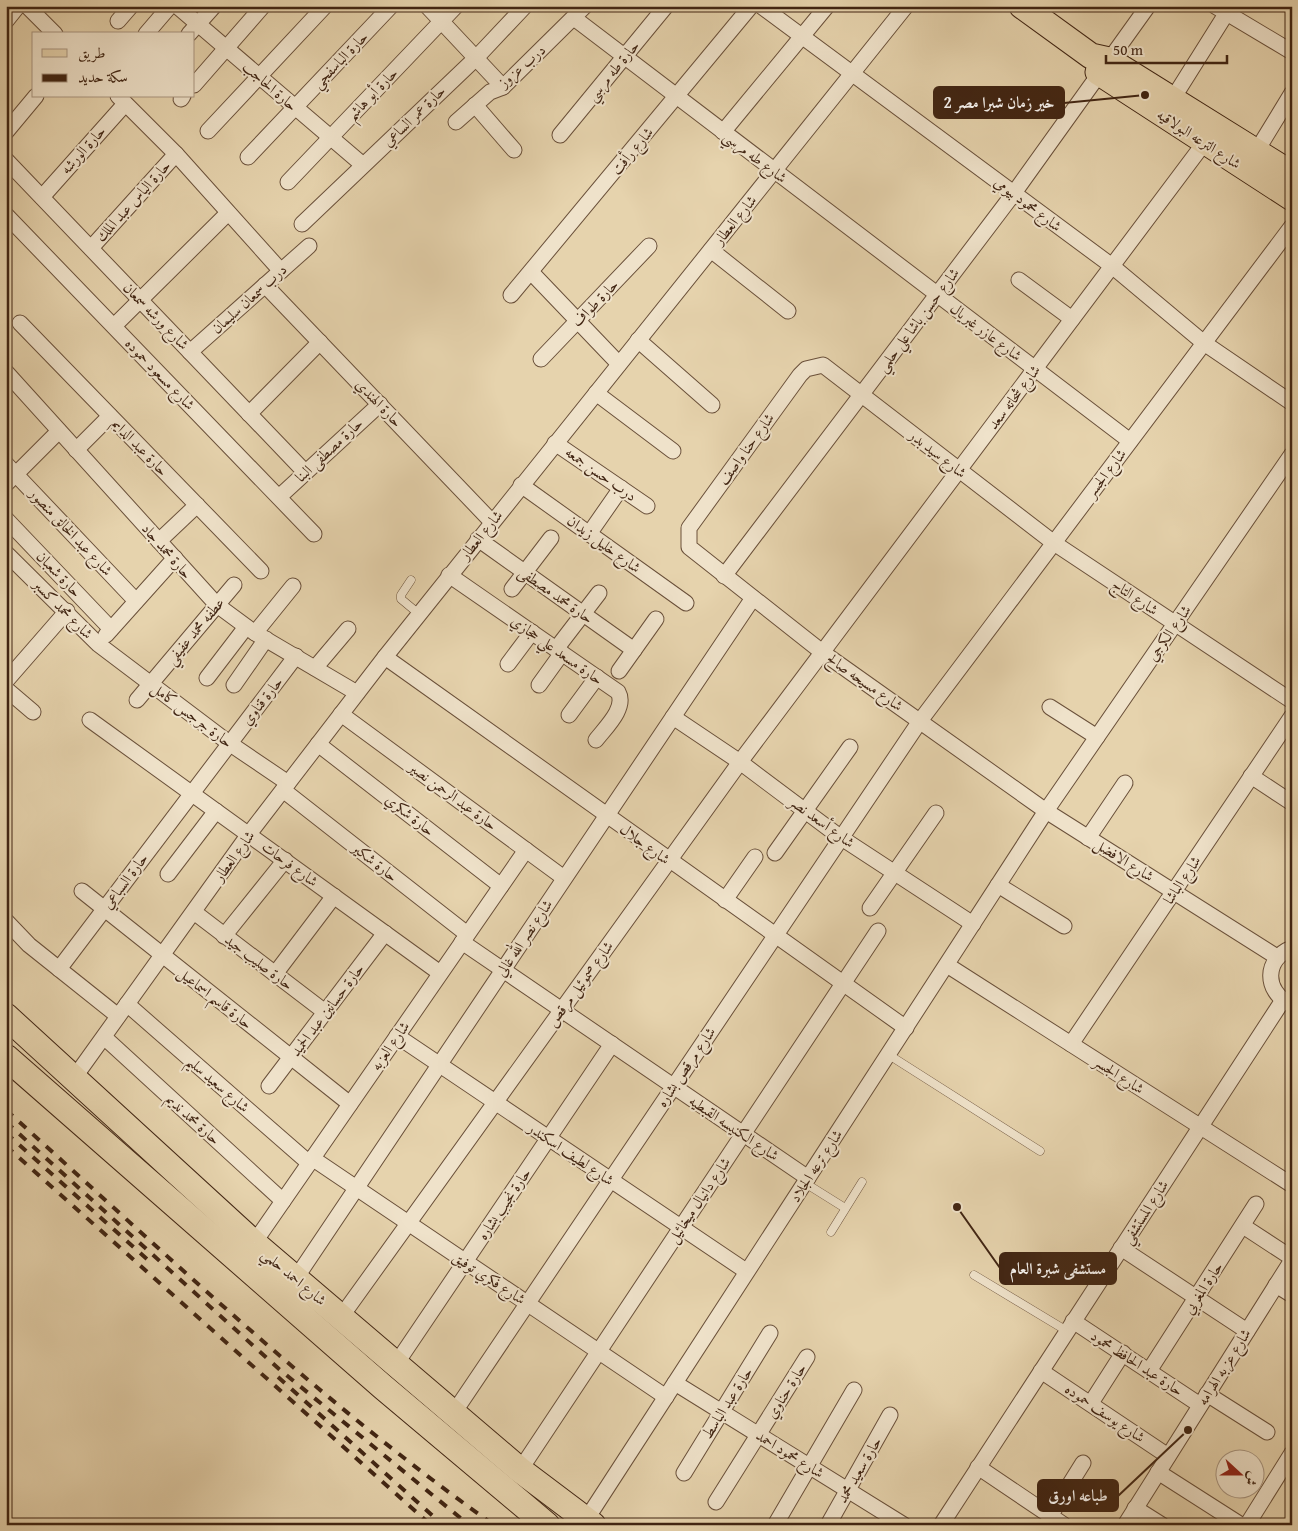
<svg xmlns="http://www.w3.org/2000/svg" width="1298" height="1531" font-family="'Gentium Book Plus',Amiri,serif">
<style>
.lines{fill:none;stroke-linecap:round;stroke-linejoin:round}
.lane-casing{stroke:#6a503a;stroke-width:9}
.street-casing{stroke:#6a503a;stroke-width:17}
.primary-casing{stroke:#412513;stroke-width:27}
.lane{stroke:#efe2ca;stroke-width:8}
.street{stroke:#efe2ca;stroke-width:15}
.primary{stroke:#e6d3ad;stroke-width:25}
.rail{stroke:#412513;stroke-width:4;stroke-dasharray:9 9;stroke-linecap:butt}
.labels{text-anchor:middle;stroke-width:4;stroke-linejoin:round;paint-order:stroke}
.street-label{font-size:15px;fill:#412513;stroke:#efe2ca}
.leader{fill:none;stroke:#412513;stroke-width:2}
.callout-dot{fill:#412513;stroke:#efe2ca;stroke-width:2}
.callout{fill:#412513;stroke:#412513;stroke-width:2}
.callout-label{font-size:16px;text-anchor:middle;font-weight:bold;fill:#fff}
</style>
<rect width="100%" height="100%" fill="#e6d3ad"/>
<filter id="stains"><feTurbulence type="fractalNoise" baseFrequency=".004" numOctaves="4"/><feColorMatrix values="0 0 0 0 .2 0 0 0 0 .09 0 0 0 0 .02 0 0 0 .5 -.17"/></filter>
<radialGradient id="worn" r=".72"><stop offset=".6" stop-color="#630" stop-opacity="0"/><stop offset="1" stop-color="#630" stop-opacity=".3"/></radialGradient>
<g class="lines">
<g class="lane-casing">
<g id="lane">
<polyline points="411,580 401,595 401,599 419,614"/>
<polyline points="889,1055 1040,1151"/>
<polyline points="805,1183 845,1208"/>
<polyline points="831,1232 862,1182"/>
<polyline points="974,1275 1067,1331"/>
</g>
</g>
<g class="street-casing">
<g id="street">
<polyline points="27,6 55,34"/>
<polyline points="177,6 363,165"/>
<polyline points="427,6 503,87"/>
<polyline points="761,6 1112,266 1204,343 1292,403"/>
<polyline points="1215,6 1292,52"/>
<polyline points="574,18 1130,441"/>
<polyline points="6,21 18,6"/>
<polyline points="118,21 131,6"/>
<polyline points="146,34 170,6"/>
<polyline points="189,34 214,6"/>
<polyline points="194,85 263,6"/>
<polyline points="118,96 176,154 281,271"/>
<polyline points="181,99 183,96"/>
<polyline points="1172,100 1231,6"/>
<polyline points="475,105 514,150"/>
<polyline points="456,122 490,92 503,87 585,6"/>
<polyline points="208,131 325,6"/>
<polyline points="6,132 36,96"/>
<polyline points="723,132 827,6"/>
<polyline points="560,135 666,6"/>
<polyline points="1256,152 1292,93"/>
<polyline points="248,157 391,6"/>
<polyline points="6,160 305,472"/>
<polyline points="288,182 456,6"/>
<polyline points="42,197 125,104"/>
<polyline points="6,215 314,534"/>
<polyline points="302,224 476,58 525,6"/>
<polyline points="91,248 176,154"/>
<polyline points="711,250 788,311"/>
<polyline points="531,272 619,364"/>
<polyline points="1019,280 1072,319"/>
<polyline points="265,285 492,522"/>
<polyline points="511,295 751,6"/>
<polyline points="20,323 261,571"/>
<polyline points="114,326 228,213"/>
<polyline points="638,340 712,405"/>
<polyline points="190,352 309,246"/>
<polyline points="541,359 649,246"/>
<polyline points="6,372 217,605 255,633 357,693"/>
<polyline points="596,393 673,451"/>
<polyline points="249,414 320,342"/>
<polyline points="555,443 647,506"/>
<polyline points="76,450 110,416"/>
<polyline points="6,464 136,601"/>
<polyline points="6,484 59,431"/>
<polyline points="521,485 686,603"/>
<polyline points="279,497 380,404"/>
<polyline points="6,519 111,629"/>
<polyline points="589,534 621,488"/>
<polyline points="478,539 634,650"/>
<polyline points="159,541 197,505"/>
<polyline points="6,553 98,644 229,743 288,783"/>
<path d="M449 575 618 692C627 708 605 728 596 740"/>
<polyline points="724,576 1014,193 1148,6"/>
<polyline points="512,589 551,538"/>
<polyline points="255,633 293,586"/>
<polyline points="106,635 175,558"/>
<polyline points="556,649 599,593"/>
<polyline points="385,657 906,1028"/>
<polyline points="508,664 532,632"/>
<polyline points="315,668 348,629"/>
<polyline points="619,671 656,619"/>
<polyline points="207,678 246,627"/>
<polyline points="6,681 67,611"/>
<polyline points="234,685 266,639"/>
<polyline points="539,685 562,653"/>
<polyline points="6,689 33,712"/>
<polyline points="137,700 234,585"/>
<polyline points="1050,707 1097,737"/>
<polyline points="341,714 564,878"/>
<polyline points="569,715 597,677"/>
<polyline points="673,717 740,762 840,837 973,924"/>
<polyline points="90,720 440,973"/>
<polyline points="318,744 501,886"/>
<polyline points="1251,776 1292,803"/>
<polyline points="283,790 467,934"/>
<polyline points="1088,838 1125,783"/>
<polyline points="775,853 850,747"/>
<polyline points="168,874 216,811"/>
<polyline points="998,885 1064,926"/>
<polyline points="82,891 350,1104"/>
<polyline points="725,900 755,857"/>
<polyline points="870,908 936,813"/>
<polyline points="194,912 325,1012"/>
<polyline points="6,921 29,945 118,1016"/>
<polyline points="224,936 285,860"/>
<polyline points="462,942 808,1178"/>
<polyline points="1277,957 1046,811 822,652 689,547 689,528 800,375 806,369 823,365 1054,543 1292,701"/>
<polyline points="947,965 1292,1185"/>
<polyline points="59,969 296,656"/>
<polyline points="275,974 334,896"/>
<polyline points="127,1004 309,1163"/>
<path d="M1290 1004C1264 991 1264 959 1292 948"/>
<polyline points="397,1036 746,1271"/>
<polyline points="104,1037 283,1201"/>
<polyline points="1071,1044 1292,716"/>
<polyline points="74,1078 249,834 385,657 906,6"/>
<polyline points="269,1086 385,933"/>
<polyline points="312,1158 666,1397"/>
<polyline points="1243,1226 1292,1258"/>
<polyline points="254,1243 526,850"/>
<polyline points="1121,1248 1247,1331"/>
<polyline points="296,1278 753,598"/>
<polyline points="1276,1285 1292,1295"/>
<polyline points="341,1317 740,762 1205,142"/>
<polyline points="1073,1321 1200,1405"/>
<polyline points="396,1364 612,1044"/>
<polyline points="1041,1371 1168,1456"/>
<polyline points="1149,1371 1256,1204"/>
<polyline points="675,1383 904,1525"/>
<polyline points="1207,1394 1267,1432"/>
<polyline points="1091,1403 1123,1353"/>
<polyline points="453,1414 920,721 1292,226"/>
<polyline points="978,1467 1064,1525"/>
<polyline points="520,1470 878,931"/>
<polyline points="1158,1472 1241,1525"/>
<polyline points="684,1473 770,1333"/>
<polyline points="716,1502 807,1357"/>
<polyline points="1135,1508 1162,1525"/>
<polyline points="1050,1516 1083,1463"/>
<polyline points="586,1520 1046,811 1292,454"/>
<polyline points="775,1525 854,1390"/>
<polyline points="828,1525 890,1415"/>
<polyline points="941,1525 1283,1000"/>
<polyline points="1125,1525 1292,1260"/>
<polyline points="1247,1525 1292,1453"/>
</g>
</g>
<g class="primary-casing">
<g id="primary">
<polyline points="1022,6 1091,56 1109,60 1292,174"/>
<polyline points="1098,72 1292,198"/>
<polyline points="6,1016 254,1243 520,1470 593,1525"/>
<polyline points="6,1057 383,1387 547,1525"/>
</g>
</g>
<use href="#lane" class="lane"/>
<use href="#street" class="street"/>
<use href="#primary" class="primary"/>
<g class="rail">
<path d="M6 1110C165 1253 319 1401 494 1525"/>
<polyline points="6,1122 279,1369 469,1525"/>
<polyline points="6,1133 148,1260"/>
<polyline points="6,1146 431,1525"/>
<polyline points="278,1377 443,1525"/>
<polyline points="6,1516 15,1525"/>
</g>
</g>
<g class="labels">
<g class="street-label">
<text transform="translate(340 60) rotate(-46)" y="5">حارة الباسفجي</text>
<text transform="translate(522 66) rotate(-41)" y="5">درب عزوز</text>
<text transform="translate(613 71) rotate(-51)" y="5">حارة طه مرسي</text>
<text transform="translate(270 86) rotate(41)" y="5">حارة الحاجب</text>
<text transform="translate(372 94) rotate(-46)" y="5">حارة أبو هاشم</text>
<text transform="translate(414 116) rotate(-44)" y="5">حارة عمر الساعي</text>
<text transform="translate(1199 139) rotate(33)" y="5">شارع الترعه البولاقيه</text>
<text transform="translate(83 150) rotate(-48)" y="5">حارة الورشه</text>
<text transform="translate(632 151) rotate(-50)" y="5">شارع رأفت</text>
<text transform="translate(755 157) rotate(37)" y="5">شارع طه مرسي</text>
<text transform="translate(133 201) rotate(-48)" y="5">حارة الياس عبد الملك</text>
<text transform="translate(1028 204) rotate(37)" y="5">شارع محمود بيومي</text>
<text transform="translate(735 220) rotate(-51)" y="5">شارع العطار</text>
<text transform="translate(249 299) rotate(-42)" y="5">درب سمعان سليمان</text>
<text transform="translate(595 303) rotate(-46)" y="5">حارة طواف</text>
<text transform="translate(156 316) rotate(46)" y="5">شارع ورشه سمعان</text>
<text transform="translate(918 320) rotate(-53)" y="5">شارع حسن باشا علي حلمي</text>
<text transform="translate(986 332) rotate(37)" y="5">شارع عازر غبريال</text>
<text transform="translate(160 374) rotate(46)" y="5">شارع مسعود حموده</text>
<text transform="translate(1014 397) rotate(-53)" y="5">شارع شحاته سعد</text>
<text transform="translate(379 403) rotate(46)" y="5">حارة الهندي</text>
<text transform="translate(140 447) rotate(46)" y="5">حارة عبد الدايم</text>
<text transform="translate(746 449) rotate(-54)" y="5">شارع حنا واصف</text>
<text transform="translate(329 450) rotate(-43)" y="5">حارة مصطفى البنا</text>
<text transform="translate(938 454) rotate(38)" y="5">شارع سيد بدر</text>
<text transform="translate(1106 473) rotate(-53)" y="5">شارع الجسر</text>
<text transform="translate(601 474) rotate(35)" y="5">درب حسن جمعه</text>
<text transform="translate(71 532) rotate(47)" y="5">شارع عبد الخالق منصور</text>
<text transform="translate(481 535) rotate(-51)" y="5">شارع العطار</text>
<text transform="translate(604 544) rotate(36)" y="5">شارع خليل زيدان</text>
<text transform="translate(167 551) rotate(49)" y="5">حارة محمد جاد</text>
<text transform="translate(59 574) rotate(46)" y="5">حارة شعبان</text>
<text transform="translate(556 595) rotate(35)" y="5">حارة محمد مصطفى</text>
<text transform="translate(1135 597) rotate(34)" y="5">شارع التاج</text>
<text transform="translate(63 609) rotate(45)" y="5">شارع محمد كسبر</text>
<text transform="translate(195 631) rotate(-50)" y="5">عطفه محمد عفيفي</text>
<text transform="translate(1169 633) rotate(-55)" y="5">شارع الكرجي</text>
<text transform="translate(557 650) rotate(35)" y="5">حارة مسعد علي حجازي</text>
<text transform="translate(865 682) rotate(35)" y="5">شارع مسيحه صالح</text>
<text transform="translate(262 701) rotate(-52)" y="5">حارة قناوي</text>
<text transform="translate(192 715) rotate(37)" y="5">حارة جرجس كامل</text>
<text transform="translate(453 796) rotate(36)" y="5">حارة عبد الرحمن نصير</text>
<text transform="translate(410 815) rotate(38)" y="5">حارة شكري</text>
<text transform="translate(822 822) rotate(36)" y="5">شارع أسعد نصر</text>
<text transform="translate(645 844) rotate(36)" y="5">شارع جلال</text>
<text transform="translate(234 856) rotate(-54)" y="5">شارع العطار</text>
<text transform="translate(1124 860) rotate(32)" y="5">شارع الافضل</text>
<text transform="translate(375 862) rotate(38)" y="5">حارة شكير</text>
<text transform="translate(290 864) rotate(36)" y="5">شارع فرحات</text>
<text transform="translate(1182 880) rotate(-56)" y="5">شارع الباشا</text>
<text transform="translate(125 881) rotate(-53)" y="5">حارة السباعي</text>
<text transform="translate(524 938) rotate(-56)" y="5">شارع نصر الله غالي</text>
<text transform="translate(259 962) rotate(37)" y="5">حارة صليب جيد</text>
<text transform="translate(580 984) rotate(-54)" y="5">شارع صموئيل مرقص</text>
<text transform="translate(215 998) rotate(38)" y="5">حارة قاسم اسماعيل</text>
<text transform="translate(327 1010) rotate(-53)" y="5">حارة حسانين عبد الحميد</text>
<text transform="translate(390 1046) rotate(-55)" y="5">شارع العزبه</text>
<text transform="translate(686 1067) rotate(-56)" y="5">شارع مرقص بشاره</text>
<text transform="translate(1119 1075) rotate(33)" y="5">شارع الجسر</text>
<text transform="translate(218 1084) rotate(41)" y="5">شارع سعيد سليم</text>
<text transform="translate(193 1119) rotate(42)" y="5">حارة محمد نديم</text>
<text transform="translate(734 1128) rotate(34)" y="5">شارع الكنيسه القبطيه</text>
<text transform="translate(571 1154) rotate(34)" y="5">شارع لطيف اسكندر</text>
<text transform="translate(816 1166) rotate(-57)" y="5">شارع ترعه الجلاد</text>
<text transform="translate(699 1200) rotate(-56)" y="5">شارع دانيال ميخائيل</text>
<text transform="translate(504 1204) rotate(-56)" y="5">حارة نجيب بشاره</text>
<text transform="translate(1145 1212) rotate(-57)" y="5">شارع المستشفي</text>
<text transform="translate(294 1277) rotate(40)" y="5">شارع احمد حلمي</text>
<text transform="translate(489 1278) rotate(33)" y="5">شارع فكري توفيق</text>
<text transform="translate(1203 1288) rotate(-57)" y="5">حارة المغربي</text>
<text transform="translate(1137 1363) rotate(33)" y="5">حارة عبد الحافظ محمود</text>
<text transform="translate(1224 1367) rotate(-58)" y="5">شارع عزبه الهرامه</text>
<text transform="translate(786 1391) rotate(-58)" y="5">حارة حناوي</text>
<text transform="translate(727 1403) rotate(-58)" y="5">حارة عبد الباسط</text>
<text transform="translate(1105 1413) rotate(34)" y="5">شارع يوسف حموده</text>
<text transform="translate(790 1454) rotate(32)" y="5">شارع محمود احمد</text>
<text transform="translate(859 1470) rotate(-60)" y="5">حارة سعيد محمد</text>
</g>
</g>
<path class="leader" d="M1145 95L1064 103M957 1207L1000 1268M1188 1430L1118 1496"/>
<g class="callout-dot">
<circle cx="1145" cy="95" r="5"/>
<circle cx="957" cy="1207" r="5"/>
<circle cx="1188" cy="1430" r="5"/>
</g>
<g class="callout">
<rect x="934" y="87" width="130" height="31" rx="5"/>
<rect x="1000" y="1253" width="116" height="31" rx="5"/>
<rect x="1038" y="1480" width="80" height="31" rx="5"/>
</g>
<g class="callout-label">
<text x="999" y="108">خير زمان شبرا مصر 2</text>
<text x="1058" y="1274">مستشفى شبرة العام</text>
<text x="1078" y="1501">طباعه اورق</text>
</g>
<rect width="1298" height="1531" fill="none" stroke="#e6d3ad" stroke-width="25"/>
<rect x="8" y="8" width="1283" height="1516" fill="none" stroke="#412513" stroke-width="2.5"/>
<rect x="12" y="12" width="1273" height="1506" fill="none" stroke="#412513"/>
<rect x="32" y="32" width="162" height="65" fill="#efe2ca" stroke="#a99681"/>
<rect x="42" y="49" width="25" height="8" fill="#e6d3ad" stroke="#a99681"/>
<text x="78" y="58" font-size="15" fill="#412513">طريق</text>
<rect x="42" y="74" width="25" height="8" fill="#412513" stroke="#a99681"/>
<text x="78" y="82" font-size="15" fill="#412513">سكة حديد</text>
<g transform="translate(1240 1474) rotate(111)"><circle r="24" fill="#efe2ca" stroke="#a99681"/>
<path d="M0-4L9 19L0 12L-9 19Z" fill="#8f2418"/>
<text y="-8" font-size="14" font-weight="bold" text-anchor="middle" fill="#412513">ش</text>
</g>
<path d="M1106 55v8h121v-8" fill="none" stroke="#412513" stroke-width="2.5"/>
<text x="1113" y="55" font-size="15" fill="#412513" stroke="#efe2ca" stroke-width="4" paint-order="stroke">50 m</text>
<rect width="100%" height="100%" filter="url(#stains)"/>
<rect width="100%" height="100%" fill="url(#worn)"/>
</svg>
